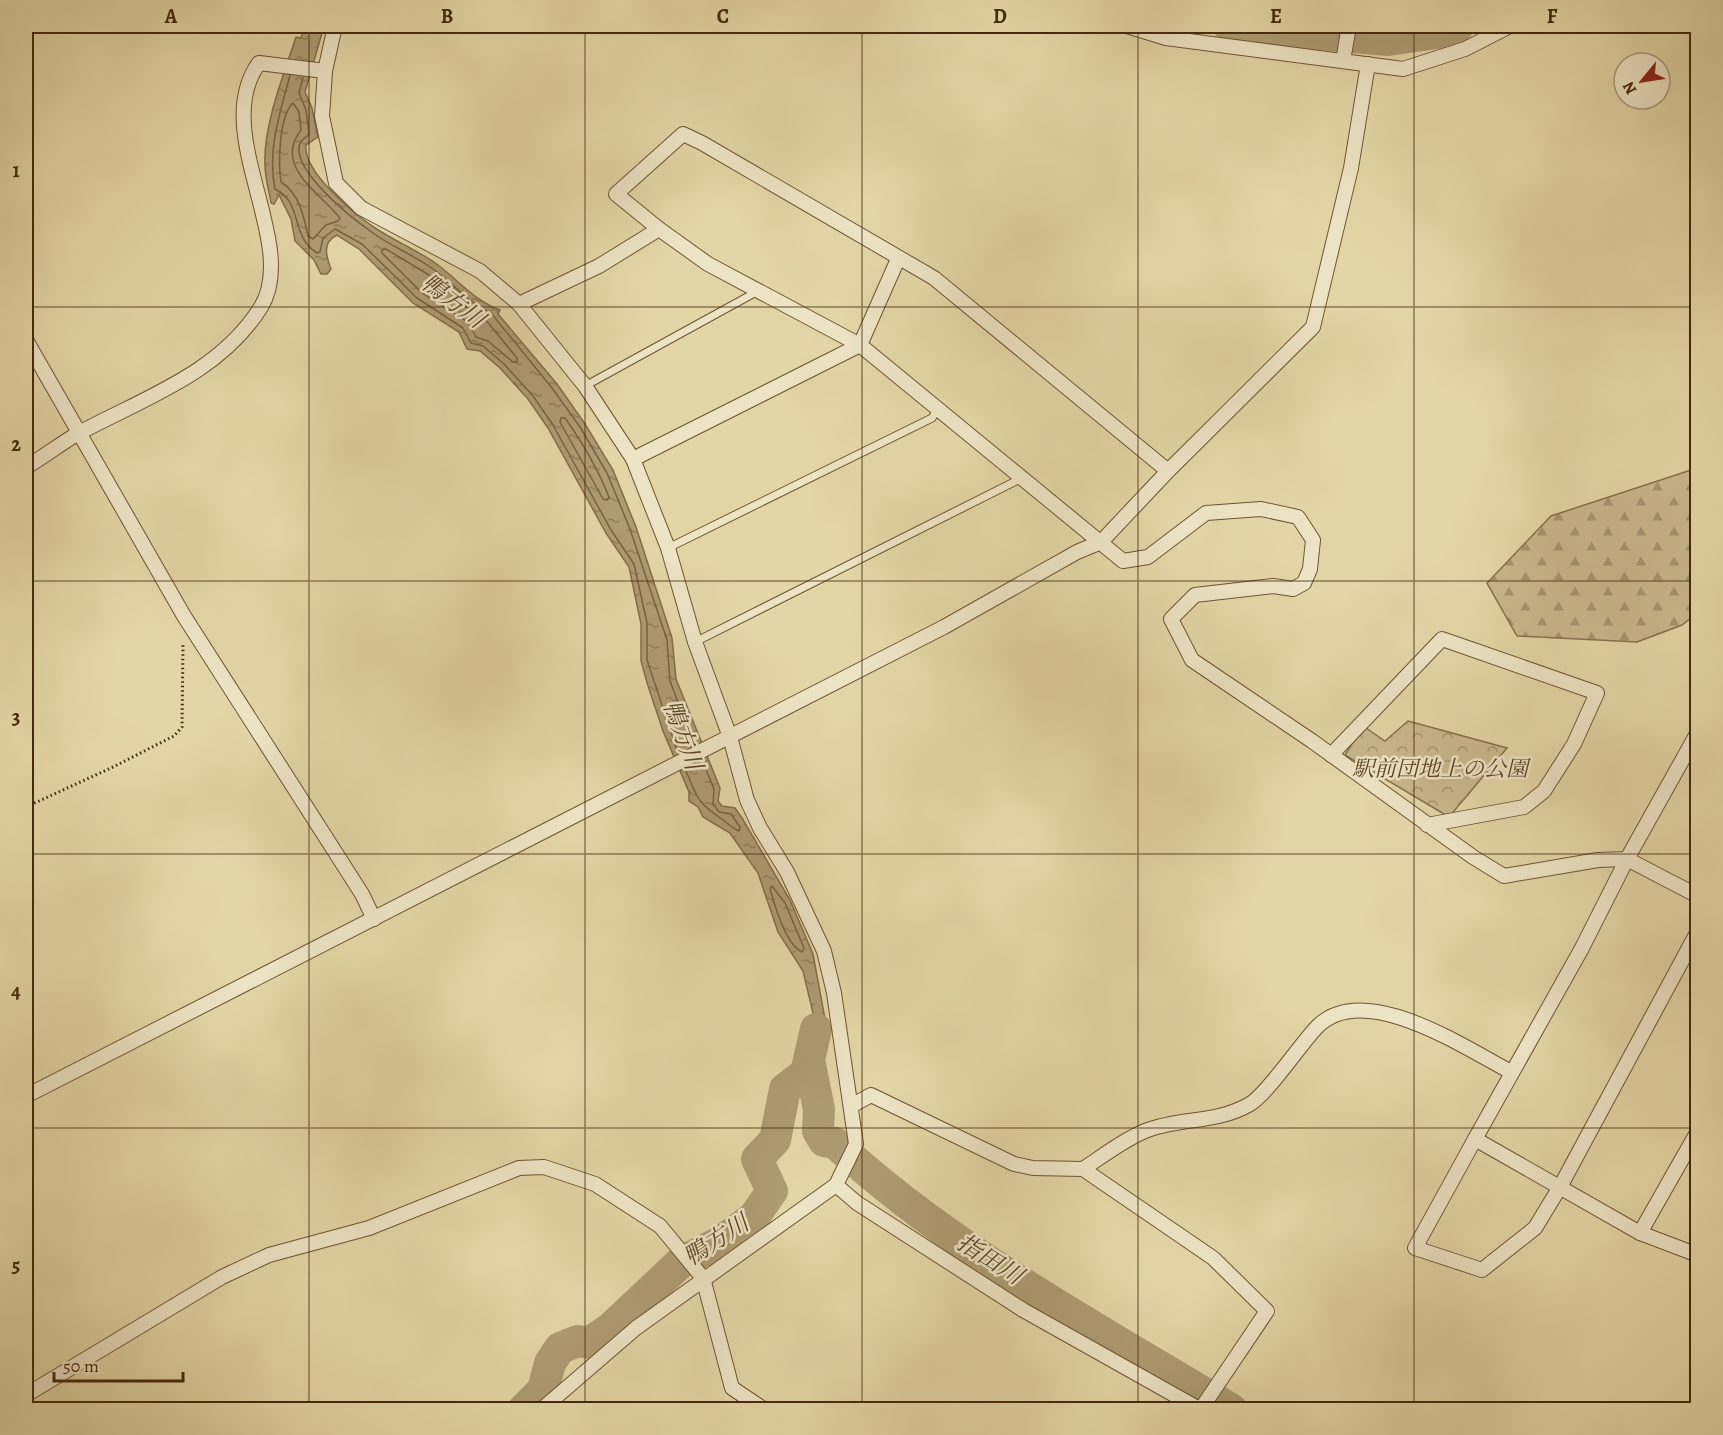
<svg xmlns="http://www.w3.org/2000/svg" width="1723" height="1435" font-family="Alegreya,'Noto Serif JP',serif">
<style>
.forest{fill:url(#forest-firs);stroke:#86704c;stroke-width:1.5}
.park{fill:url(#park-crowns);stroke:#86704c;stroke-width:1.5}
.water{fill:url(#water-ripples);stroke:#836d49;stroke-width:1.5}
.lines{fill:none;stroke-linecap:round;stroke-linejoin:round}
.shore{stroke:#79623f;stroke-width:1.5}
.river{stroke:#ad9b72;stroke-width:32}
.service-casing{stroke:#6c5432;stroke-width:9}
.minor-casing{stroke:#6c5432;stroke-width:16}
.path{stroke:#45280c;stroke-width:3;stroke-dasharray:1.5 3;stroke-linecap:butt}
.service{stroke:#ede4c5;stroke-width:7}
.minor{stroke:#ede4c5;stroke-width:14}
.grid{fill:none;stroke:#45280c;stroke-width:1.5;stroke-opacity:0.55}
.labels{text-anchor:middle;stroke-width:5;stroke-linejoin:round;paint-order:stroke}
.park-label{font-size:22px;font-style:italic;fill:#5f4526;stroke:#ede4c5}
.water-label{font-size:24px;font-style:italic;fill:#5f4526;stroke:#ede4c5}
.neatline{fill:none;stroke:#45280c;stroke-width:2}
.grid-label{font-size:20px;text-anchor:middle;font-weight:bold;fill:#45280c}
</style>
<defs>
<pattern id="forest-firs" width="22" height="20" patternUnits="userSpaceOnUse" patternTransform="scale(1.5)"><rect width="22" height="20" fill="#c8b88c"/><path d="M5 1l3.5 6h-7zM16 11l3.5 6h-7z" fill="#a49671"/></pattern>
<pattern id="park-crowns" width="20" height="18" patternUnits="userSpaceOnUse" patternTransform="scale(1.5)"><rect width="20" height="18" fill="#c8b88c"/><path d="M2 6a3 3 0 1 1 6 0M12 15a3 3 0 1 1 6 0" fill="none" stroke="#a49671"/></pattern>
<pattern id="water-ripples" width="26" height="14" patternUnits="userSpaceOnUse" patternTransform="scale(1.5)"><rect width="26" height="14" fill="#ad9b72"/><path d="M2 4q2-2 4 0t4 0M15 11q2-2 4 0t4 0" fill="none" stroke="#8f7e5c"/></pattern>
</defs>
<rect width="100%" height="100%" fill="#e3d6a6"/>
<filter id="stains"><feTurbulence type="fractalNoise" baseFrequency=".00333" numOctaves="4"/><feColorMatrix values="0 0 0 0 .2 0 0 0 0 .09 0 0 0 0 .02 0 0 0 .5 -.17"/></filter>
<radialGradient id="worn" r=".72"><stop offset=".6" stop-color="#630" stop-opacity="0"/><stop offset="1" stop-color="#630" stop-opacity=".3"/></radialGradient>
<polygon class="forest" points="1697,468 1697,613 1682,625 1637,642 1517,636 1487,583 1551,516"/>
<polygon class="park" points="1408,721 1507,748 1449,817 1345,755 1363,726 1385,741"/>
<path class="water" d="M304 26H324L305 92 312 108 318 137 306 145C303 172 355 215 378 230 397 242 419 251 438 265 459 281 475 301 500 310L498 314 557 384 585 424 613 470 636 527 672 638 676 679 720 788 718 801 722 806 735 808 742 818 790 900 813 954 825 1019 815 1072 800 1070 807 1054V1036L813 1022V1013L803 971 778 932 758 873 730 833 703 817 698 807 689 801V792L663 731 648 686 641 661V624L629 567 606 533 548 428 528 399 500 368 480 351 467 349 459 332 413 303 359 249 337 235C322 242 326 256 331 269L327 274H321L314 260 295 241 291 219 279 195 274 204 271 203C269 190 265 178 265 165 263 126 284 74 296 37L301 38Z"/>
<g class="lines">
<g class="shore">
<path d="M290 75C280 114 267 149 275 189 303 202 290 236 317 253L320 252 323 238 335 229 362 244 417 298 463 328 471 343 483 346 504 364 533 396 553 425 611 530 634 564 647 623V660L678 753"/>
<path d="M303 77 299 93 306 110 309 134C307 137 302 139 300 143 290 170 353 219 373 233 392 247 414 255 433 269 453 283 468 303 491 313L552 388 580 427 607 473 630 529 667 640 670 681 694 745"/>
<path d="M293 103 299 112 301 130C273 166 319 192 340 218L338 221 326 225 313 239 308 236C304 217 299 193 281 182 278 164 279 116 293 103Z"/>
<polygon points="386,249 429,275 475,314 485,319 517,358 517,362 513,362 488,341 476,337 468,322 421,292 382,253 382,250"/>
<path d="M561 418H565C582 442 598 469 609 497L607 500 603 499 560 422Z"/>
<path d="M685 769C697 795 695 801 719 817 726 822 732 828 739 831L740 827 731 814 719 812 713 804 714 789 702 760"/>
<path d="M772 886 785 903 804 948 802 952C786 945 775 907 770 889Z"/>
</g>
<g class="river">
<polyline points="1229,26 1388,40 1437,33 1458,26"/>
<path d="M810 1065 819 1109 818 1131 824 1141 835 1143C952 1251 1096 1327 1232 1410"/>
<polyline points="523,1410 543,1390 550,1363 560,1348 578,1341 589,1343 611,1328 680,1263 722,1241 754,1217 772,1191 757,1159 775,1140 785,1089 806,1073 816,1029"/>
</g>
<g class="service-casing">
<g id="service">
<polyline points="585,386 758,291"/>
<polyline points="668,548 932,418 938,409"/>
<polyline points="695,642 1022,478"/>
</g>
</g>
<g class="minor-casing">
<g id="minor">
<polyline points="335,26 325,71 322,116 336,183 361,208 480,271 519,304"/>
<polyline points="1127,26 1166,38 1403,69 1465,49 1510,26"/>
<polyline points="1343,61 1349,26"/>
<polyline points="26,340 184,616 362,894 374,919"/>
<polyline points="633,459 860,345 898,259"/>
<path d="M26 467C44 457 61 443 79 433 144 398 220 373 261 307 300 243 209 131 259 63L325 71"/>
<polyline points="1168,471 934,278 702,143 683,134 616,194 659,229 708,264 860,345 1123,561 1148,557 1206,513 1261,509 1298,517 1313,540 1310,569 1304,583 1293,589 1273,586 1195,595 1171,619 1192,660 1312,741 1473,857 1504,876 1598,860 1627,859 1698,896"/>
<polyline points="1698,732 1627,859 1582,948 1475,1139 1640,1233 1698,1255"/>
<polyline points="1331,755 1442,639 1597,693 1574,744 1544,791 1524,807 1427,825"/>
<polyline points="26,1096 944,627 1077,552 1101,542 1168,471 1313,327 1351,168 1368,64"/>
<polyline points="851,1106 871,1095 1014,1164 1033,1168 1083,1169 1213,1258 1267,1311 1201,1409"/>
<polyline points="1475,1139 1415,1248 1482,1270 1535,1228 1560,1187 1698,931"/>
<path d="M1083 1169C1103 1156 1123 1140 1145 1131 1180 1117 1216 1124 1250 1104 1267 1094 1300 1045 1316 1028 1362 978 1465 1048 1511 1072"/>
<polyline points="836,1185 857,1203 1023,1310 1201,1410"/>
<polyline points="1640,1233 1698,1131"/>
<polyline points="26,1395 222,1277 269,1255 369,1228 519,1168 544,1167 595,1184 660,1226 703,1278 732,1388 765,1410"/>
<polyline points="541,1410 636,1328 836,1185 856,1144 834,993 824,951 787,872 760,828 747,800 730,737 695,642 668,548 633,459 585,386 519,304 599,266 659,229"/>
</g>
</g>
<polyline class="path" points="26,807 111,768 174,736 182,727 183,645"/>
<use href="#service" class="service"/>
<use href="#minor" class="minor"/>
</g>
<path class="grid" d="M309 26V1410M585 26V1410M862 26V1410M1138 26V1410M1414 26V1410M26 307H1698M26 581H1698M26 854H1698M26 1128H1698"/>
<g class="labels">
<g class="park-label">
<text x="1440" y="776">駅前団地上の公園</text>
</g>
<g class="water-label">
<text transform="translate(453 301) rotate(37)" y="8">鴨方川</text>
<text transform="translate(683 735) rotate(70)" y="8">鴨方川</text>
<text transform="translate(716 1240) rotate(-33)" y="8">鴨方川</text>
<text transform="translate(990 1259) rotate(32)" y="8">指田川</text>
</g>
</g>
<rect width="1723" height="1435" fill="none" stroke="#e3d6a6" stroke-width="66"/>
<g transform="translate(1642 81) rotate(240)"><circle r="28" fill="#ede4c5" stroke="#aa997b" stroke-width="1.5"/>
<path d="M0-4.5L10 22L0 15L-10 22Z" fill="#8f2418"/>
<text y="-9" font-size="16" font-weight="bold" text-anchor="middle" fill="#45280c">N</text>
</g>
<path d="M54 1372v9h129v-9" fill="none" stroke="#45280c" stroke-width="3"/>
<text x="63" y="1372" font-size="18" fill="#45280c" stroke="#ede4c5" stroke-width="4.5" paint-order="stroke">50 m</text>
<rect x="33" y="33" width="1657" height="1369" class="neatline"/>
<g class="grid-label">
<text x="171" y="23">A</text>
<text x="447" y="23">B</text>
<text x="723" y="23">C</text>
<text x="1000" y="23">D</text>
<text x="1276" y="23">E</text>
<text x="1552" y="23">F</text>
<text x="16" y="177">1</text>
<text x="16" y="451">2</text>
<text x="16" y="724">3</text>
<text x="16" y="998">4</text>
<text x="16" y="1272">5</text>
</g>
<rect width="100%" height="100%" filter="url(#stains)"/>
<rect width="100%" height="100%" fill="url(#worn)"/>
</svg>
